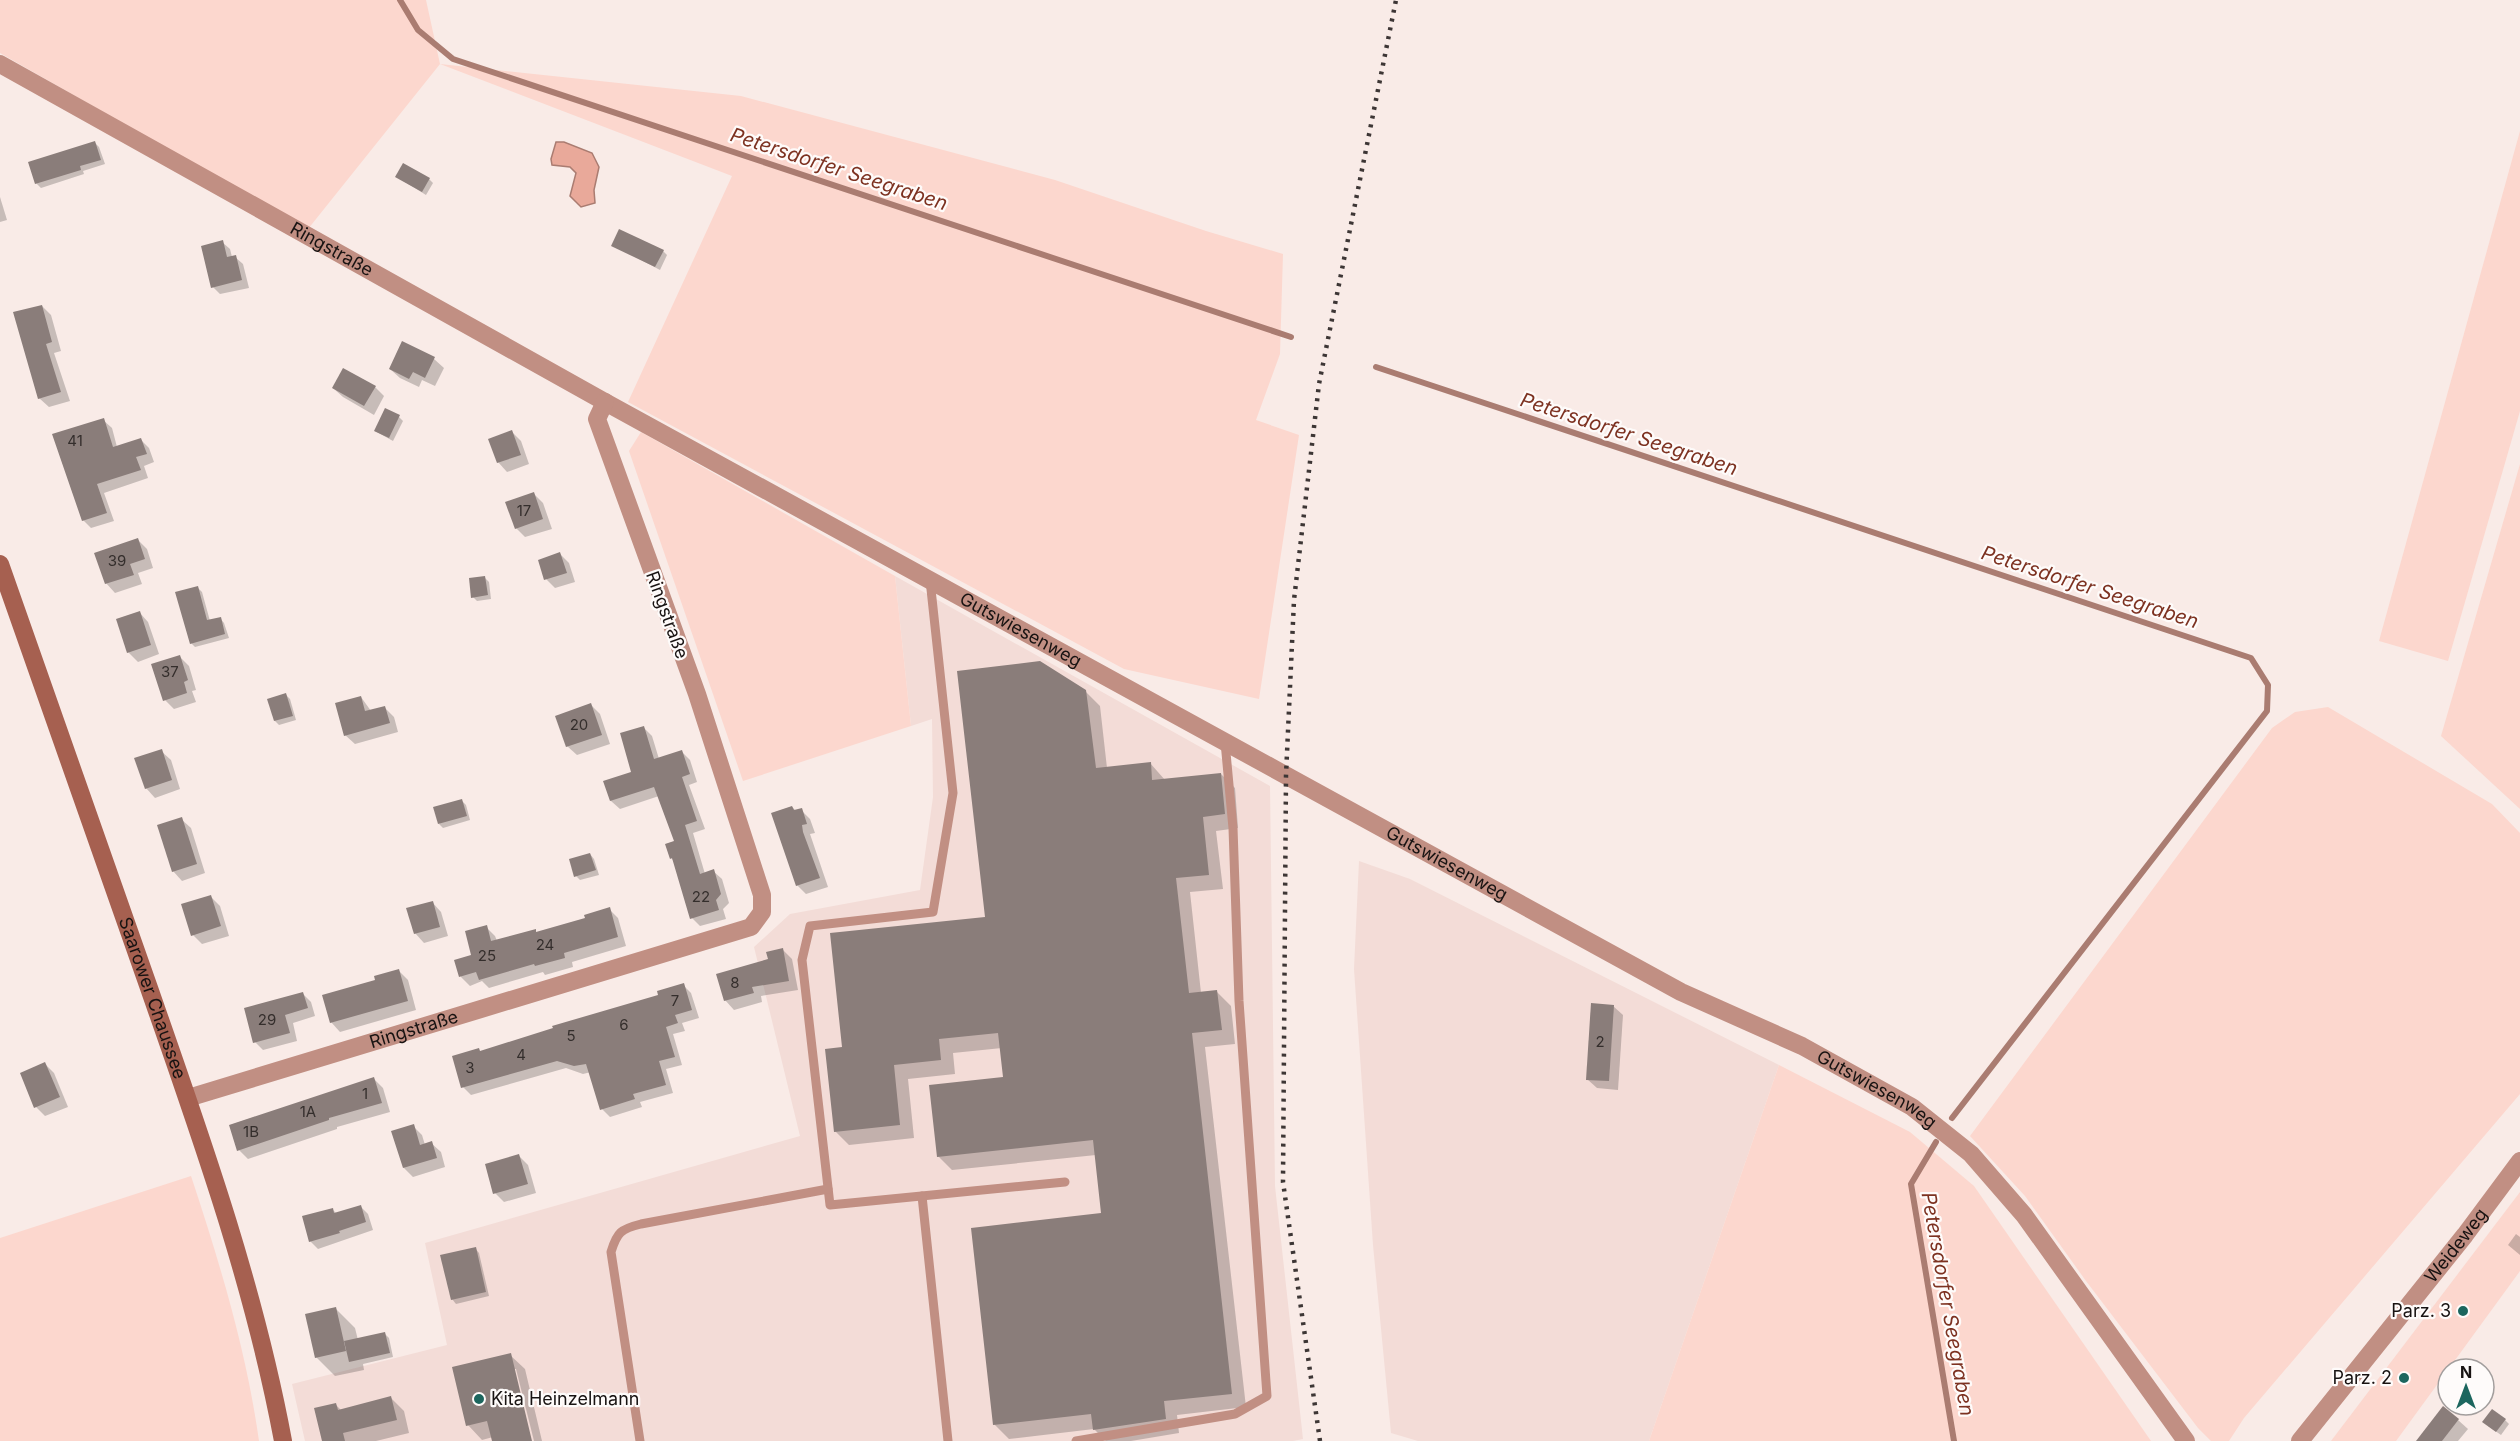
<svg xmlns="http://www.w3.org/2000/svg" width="2520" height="1441" font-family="Inter,sans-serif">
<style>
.built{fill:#f3dcd7}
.green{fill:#fcd7ce}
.water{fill:#e9a99a;stroke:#aa7c71;stroke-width:1.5}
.shadow{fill:#0003}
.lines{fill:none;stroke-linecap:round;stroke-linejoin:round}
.stream{stroke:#aa7c71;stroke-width:6}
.building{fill:#8a7d7a}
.lane{stroke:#c18f83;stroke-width:9}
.street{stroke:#c18f83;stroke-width:18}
.secondary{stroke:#a66050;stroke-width:18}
.rail{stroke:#3d3635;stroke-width:4.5;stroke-dasharray:3 6;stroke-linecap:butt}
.poi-dot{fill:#1c665e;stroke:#fefbfa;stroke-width:2}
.labels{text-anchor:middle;stroke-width:4.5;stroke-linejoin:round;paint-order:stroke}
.number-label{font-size:15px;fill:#342e2c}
.street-label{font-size:18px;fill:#181312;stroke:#fefbfa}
.poi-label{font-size:18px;fill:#181312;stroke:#fefbfa;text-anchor:end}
.water-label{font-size:20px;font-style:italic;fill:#7d3221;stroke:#fefbfa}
</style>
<rect width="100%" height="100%" fill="#f9ebe7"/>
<g class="built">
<polygon points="895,576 1270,786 1275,1186 1303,1439 1293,1441 305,1441 292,1384 447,1345 425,1243 800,1136 754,947 790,914 920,890 933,797 932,719 911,726"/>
<polygon points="1359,861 1410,879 1779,1065 1649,1441 1418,1441 1391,1433 1373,1245 1354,969"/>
</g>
<g class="green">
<polygon points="0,0 426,0 440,64 741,96 1055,180 1206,231 1283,254 1280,354 1256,420 1299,435 1259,699 1124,669 628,402 732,176 440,64 308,229 0,53"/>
<polygon points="2520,131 2520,411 2448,661 2379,641"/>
<polygon points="641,432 895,576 911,726 743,781 629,451"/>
<polygon points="2520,464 2520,809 2441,736"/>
<polygon points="2328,707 2492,804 2520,833 2520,1094 2244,1418 2229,1441 2211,1441 2198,1428 2086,1281 2025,1196 1970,1136 2272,728 2295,712"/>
<polygon points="1779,1065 1910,1132 1974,1186 2151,1441 1649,1441"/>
<path d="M191 1176C220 1264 246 1349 259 1441H0V1238Z"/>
<polygon points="2520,1192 2520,1271 2396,1441 2331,1441"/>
</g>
<polygon class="water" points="556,142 564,142 592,153 599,167 594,190 595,203 581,207 570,196 576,173 570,167 552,165 551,159"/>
<g class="shadow">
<polygon points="95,143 99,147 105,164 83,171 84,174 41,188 36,183"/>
<polygon points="397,177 429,179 433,183 426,195"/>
<polygon points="0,197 7,220 0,222"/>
<polygon points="222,242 230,249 232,257 235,257 243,264 249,288 220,294 213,287"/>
<polygon points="613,245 663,251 667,255 660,270"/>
<polygon points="42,306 51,315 61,351 54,353 70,401 49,407 39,398"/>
<polygon points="403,343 434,359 444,368 435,386 422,380 419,387 400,378 390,369"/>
<polygon points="375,387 384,396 374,415 343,397 333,388"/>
<polygon points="399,417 403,421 393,441 375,431"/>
<polygon points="103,420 112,428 117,447 141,440 149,448 154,462 144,466 148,478 104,493 114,521 91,528 83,520"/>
<polygon points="512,432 521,441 529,464 507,472 498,462"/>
<polygon points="534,494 543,503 552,529 525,537 516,528"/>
<polygon points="138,540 147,549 153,568 138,573 142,584 115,593 106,583"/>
<polygon points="560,554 569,563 575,582 555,588 546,579"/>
<polygon points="485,578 489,582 491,599 477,601 473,597"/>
<polygon points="198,588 202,592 210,621 220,618 224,623 229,638 195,647 191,643"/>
<polygon points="139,612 148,622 159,654 138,662 128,652"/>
<polygon points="179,656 189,666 196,690 192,691 196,702 174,709 165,700"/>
<polygon points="1085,691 1100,706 1107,768 1150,763 1165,780 1221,774 1235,788 1238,828 1216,831 1223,889 1190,892 1201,993 1217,992 1231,1006 1235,1044 1205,1047 1246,1407 1177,1415 1179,1433 1131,1441 1106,1441 1094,1429 1009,1439 994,1424 1103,1214 1096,1155 952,1170 938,1156 1005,1078 1002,1048 953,1053 955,1074 908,1079 914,1138 849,1145 835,1131 844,1049 987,919"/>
<polygon points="286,695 290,699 296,720 279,725 275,721 269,700"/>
<polygon points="361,697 371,711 384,707 394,717 398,732 355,744 345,735"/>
<polygon points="591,705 600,714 610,744 577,755 567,746"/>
<polygon points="644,728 652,736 659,759 682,752 690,760 697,782 689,785 705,829 693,833 705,874 713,871 722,879 729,903 723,909 726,919 700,926 692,918 675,862 671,858 676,842 659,796 620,809 611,801 605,782 633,773"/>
<polygon points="161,751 171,760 180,789 155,798 146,788"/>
<polygon points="462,801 466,805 470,820 443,828 439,824"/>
<polygon points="792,807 796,811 801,810 810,819 815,833 810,834 828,887 806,894 797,885"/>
<polygon points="181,819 191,828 205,873 182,881 173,871"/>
<polygon points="590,854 594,859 599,875 580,880 576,876"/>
<polygon points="211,897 220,906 229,936 202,944 193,935"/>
<polygon points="432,902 441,912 448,936 424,943 415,933"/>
<polygon points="609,909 618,918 626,946 572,962 573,967 545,975 543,972 489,988 482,981 470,986 461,977 456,961 473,956 486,927 495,936 497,941 535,931 538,933 587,919"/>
<polygon points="783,950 792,959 798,990 761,996 762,1002 734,1010 725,1000"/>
<polygon points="399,971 408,980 416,1010 340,1032 331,1022 377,981"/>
<polygon points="683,985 691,993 699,1018 682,1023 685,1031 673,1034 682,1065 666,1069 673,1093 640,1102 642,1107 610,1117 602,1109 591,1072 583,1074 566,1068 471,1095 463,1087 481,1052 660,996"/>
<polygon points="303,994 311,1002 315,1016 293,1023 297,1041 263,1050 255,1042"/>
<polygon points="1613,1006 1623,1015 1618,1090 1597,1088 1587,1079"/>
<polygon points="45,1064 54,1073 68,1107 45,1116 36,1107"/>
<polygon points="374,1079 383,1088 390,1112 337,1127 337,1129 248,1159 239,1150"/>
<polygon points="413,1126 422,1135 425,1145 431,1143 441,1152 445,1167 413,1177 404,1168"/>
<polygon points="519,1156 528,1165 536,1193 504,1202 495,1193"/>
<polygon points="360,1206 368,1214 373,1230 318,1249 310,1241 332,1209 337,1214"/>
<polygon points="2516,1234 2520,1237 2520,1255 2508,1245"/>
<polygon points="475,1248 479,1253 489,1296 456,1304 452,1299"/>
<polygon points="336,1309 355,1328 358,1340 385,1334 389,1338 393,1357 363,1364 364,1370 335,1376 316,1357"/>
<polygon points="510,1355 525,1369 542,1441 534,1441 516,1369 513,1369 531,1441 494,1441 493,1437 482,1440 468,1425"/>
<polygon points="391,1398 404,1411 409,1433 376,1441 323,1441 336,1405 341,1410"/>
<polygon points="2458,1420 2468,1429 2458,1441 2418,1441"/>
<polygon points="2505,1420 2509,1424 2501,1435 2488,1426"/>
</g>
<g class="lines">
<g class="stream">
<polyline points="400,0 418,30 453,59 1291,337"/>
<polyline points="1376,367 2251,658 2268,685 2267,711 1952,1118"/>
<polyline points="1936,1142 1911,1184 1954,1441"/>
</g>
</g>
<g class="building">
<polygon points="95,141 101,160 80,166 81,170 35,184 28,162"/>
<polygon points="403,163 430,178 422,192 395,177"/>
<polygon points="619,229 664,250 655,267 611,246"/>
<polygon points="223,240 227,257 236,255 242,280 211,288 201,246"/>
<polygon points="42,305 52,342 46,344 61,392 38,399 13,312"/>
<polygon points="402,341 435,357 425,378 413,372 409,379 389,369"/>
<polygon points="343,368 376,386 364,406 332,388"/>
<polygon points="385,408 400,415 389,438 374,431"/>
<polygon points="104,418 113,447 141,438 147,454 136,457 141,470 97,484 107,513 82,521 52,434"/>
<polygon points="512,430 521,455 497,463 488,439"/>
<polygon points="534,492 543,519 515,529 505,502"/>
<polygon points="138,538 145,559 130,564 134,575 105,584 94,553"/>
<polygon points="560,552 567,573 544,580 538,560"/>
<polygon points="485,576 488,595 471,598 469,578"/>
<polygon points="198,586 207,620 221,617 225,634 190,644 175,592"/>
<polygon points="140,611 151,645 127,653 116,619"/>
<polygon points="180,655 188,680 184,682 187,693 163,701 151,664"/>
<polygon points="1040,661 1086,690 1096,768 1151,762 1152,780 1221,773 1225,814 1203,817 1209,875 1176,878 1189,993 1217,990 1222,1030 1192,1033 1232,1394 1164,1401 1166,1419 1093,1430 1091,1414 993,1425 971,1228 1101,1213 1093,1140 937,1157 929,1085 1003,1077 998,1033 939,1039 941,1060 894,1065 900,1125 834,1132 825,1049 842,1047 830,933 985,917 957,671"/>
<polygon points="286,693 293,716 274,721 267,699"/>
<polygon points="361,696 365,711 385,706 390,723 344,736 335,703"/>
<polygon points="591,703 602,735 566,747 555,716"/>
<polygon points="644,726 654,759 682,750 690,774 682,777 697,821 685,825 700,874 714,869 721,894 716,900 719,910 690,919 672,858 670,859 665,844 674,841 654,787 610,801 603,781 631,772 620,733"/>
<polygon points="162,749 172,780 145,789 134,758"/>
<polygon points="462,799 467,816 438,824 433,807"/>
<polygon points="792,806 794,810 802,808 807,824 802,825 803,832 820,878 796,886 771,813"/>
<polygon points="182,817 197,864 172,872 157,825"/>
<polygon points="590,853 596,870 574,877 569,859"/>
<polygon points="211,895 221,926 191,936 181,904"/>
<polygon points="433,901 440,927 414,934 406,908"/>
<polygon points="610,907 618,937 564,953 565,958 535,966 534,964 479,980 476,972 459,977 454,960 471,955 465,931 487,925 491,941 536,929 536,932 585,918 584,915"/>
<polygon points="783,948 789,981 752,987 754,993 724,1001 716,974 768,959 766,952"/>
<polygon points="399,969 408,1001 330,1023 322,995 375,980 374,976"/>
<polygon points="684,983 692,1010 675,1015 678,1023 666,1027 675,1057 659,1061 666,1085 633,1094 635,1099 600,1110 586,1064 574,1066 557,1061 461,1088 452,1056 479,1048 480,1051 553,1028 552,1026 658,995 657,991"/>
<polygon points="303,992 308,1008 285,1015 290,1033 253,1043 244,1008"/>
<polygon points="1591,1003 1614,1005 1609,1081 1586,1080"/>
<polygon points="45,1062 60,1097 34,1108 20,1073"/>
<polygon points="374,1077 382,1103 329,1118 329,1120 237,1151 229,1125"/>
<polygon points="414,1124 420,1145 432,1141 437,1158 403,1168 391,1131"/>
<polygon points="519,1154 528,1184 493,1194 485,1164"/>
<polygon points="361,1205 366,1222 339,1231 340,1233 309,1242 302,1216 333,1208 334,1213"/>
<polygon points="476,1247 486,1292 451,1300 440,1255"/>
<polygon points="336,1307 346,1351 315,1358 305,1314"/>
<polygon points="385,1332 390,1353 349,1362 344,1341"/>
<polygon points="511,1353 532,1441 492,1441 487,1421 466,1426 452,1367"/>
<polygon points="391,1396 397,1420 343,1433 345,1441 322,1441 314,1408 336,1403 338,1410"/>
<polygon points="2443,1406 2459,1419 2442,1441 2416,1441"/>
<polygon points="2492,1409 2506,1419 2496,1432 2482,1422"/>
</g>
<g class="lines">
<g class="lane">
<polyline points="930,580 953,793 933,912 810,926 802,960 830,1205 1065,1182"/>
<polyline points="922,1196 948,1441"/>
<path d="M640 1441 611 1252C617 1232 621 1229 641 1224L828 1189"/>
<polyline points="1076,1441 1235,1414 1267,1396 1239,1001 1233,828 1225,742"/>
</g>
<g class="street">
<path id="s1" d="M0 64 605 402 1681 992 1802 1046 1912 1107 1971 1154 2024 1215 2186 1441"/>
<path id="s2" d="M188 1098 751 927 762 912V895L697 694 597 419 605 402"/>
<path id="s3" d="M2300 1441 2465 1235 2520 1161"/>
</g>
<path class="secondary" id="s4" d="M0 564C50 705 99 847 149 988 201 1137 254 1285 283 1441"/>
<polyline class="rail" points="1320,1441 1283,1182 1286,775 1294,600 1319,384 1396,0"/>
</g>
<g class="poi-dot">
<circle cx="2463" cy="1311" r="6"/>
<circle cx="2404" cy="1378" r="6"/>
<circle cx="479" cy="1399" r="6"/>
</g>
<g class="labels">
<g class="number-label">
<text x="75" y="446">41</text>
<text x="524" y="516">17</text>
<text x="117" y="566">39</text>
<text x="170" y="677">37</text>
<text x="579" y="730">20</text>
<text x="701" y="902">22</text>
<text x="545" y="950">24</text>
<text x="487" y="961">25</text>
<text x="735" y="988">8</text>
<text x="675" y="1006">7</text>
<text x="267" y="1025">29</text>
<text x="624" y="1030">6</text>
<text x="571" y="1041">5</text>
<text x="1600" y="1047">2</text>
<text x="521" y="1060">4</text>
<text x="470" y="1073">3</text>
<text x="365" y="1099">1</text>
<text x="308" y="1117">1A</text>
<text x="251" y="1137">1B</text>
</g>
<g class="street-label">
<text dy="6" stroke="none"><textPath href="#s1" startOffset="380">Ringstraße</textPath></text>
<text transform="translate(667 615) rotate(70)" y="6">Ringstraße</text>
<text dy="6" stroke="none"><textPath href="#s1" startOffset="1167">Gutswiesenweg</textPath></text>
<text dy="6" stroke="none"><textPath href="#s1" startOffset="1653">Gutswiesenweg</textPath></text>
<text dy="6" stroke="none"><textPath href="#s4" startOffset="460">Saarower Chaussee</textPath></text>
<text dy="6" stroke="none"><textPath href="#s2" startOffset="236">Ringstraße</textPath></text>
<text dy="6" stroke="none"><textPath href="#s1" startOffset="2139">Gutswiesenweg</textPath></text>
<text dy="6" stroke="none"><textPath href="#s3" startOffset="250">Weideweg</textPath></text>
</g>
<g class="poi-label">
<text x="2451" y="1317">Parz. 3</text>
<text x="2392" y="1384">Parz. 2</text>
<text x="491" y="1405" text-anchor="start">Kita Heinzelmann</text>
</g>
<g class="water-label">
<text transform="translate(839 169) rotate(18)" y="7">Petersdorfer Seegraben</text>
<text transform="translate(1629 434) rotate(18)" y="7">Petersdorfer Seegraben</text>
<text transform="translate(2090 587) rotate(18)" y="7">Petersdorfer Seegraben</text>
<text transform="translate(1948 1304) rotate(80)" y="7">Petersdorfer Seegraben</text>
</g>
</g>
<g transform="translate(2466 1387)"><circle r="28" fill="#fefbfa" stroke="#a29e9d" stroke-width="1.5"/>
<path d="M0-4.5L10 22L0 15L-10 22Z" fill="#1c665e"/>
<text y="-9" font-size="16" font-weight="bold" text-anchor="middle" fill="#181312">N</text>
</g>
</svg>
